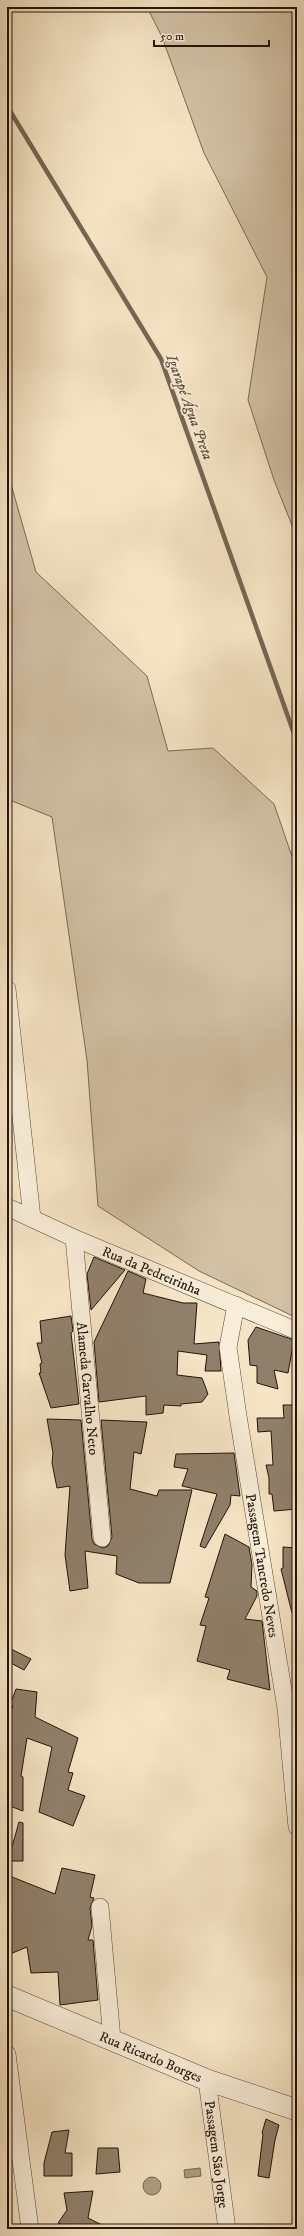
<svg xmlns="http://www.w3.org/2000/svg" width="304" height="2236" font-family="'IM FELL DW Pica',serif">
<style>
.green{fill:#d2c1a5;stroke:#7a6a57}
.water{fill:#ae9e85;stroke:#766653}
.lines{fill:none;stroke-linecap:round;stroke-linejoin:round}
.stream{stroke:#766653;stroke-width:4.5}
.building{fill:#90806b;stroke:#221309}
.minor-casing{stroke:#574838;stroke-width:18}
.tertiary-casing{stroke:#574838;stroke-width:22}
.minor{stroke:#f9eed9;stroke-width:17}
.tertiary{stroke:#f9eed9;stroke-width:21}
.labels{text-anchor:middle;stroke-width:3.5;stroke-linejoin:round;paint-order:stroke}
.street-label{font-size:14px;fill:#221309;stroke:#f9eed9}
.water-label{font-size:15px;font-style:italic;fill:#615241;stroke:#f9eed9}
</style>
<rect width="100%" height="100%" fill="#f6e5c5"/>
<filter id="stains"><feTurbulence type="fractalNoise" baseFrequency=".005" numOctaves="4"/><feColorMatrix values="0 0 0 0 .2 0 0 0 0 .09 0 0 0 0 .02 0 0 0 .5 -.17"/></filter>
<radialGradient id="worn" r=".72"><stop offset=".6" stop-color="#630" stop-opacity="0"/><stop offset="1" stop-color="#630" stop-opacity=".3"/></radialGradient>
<g class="green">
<polygon points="147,7 297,7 297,538 274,480 248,400 267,277 204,153 162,37"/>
<polygon points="7,470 36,572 147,676 168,751 213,748 274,804 297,871 297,1318 199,1271 98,1206 87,1060 52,817 7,799"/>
</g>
<g class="water">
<polygon points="200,2168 201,2176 185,2178 184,2170"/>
<circle cx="152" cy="2186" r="9"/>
</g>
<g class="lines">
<polyline class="stream" points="7,106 161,359 297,742"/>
</g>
<g class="building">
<polygon points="94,1257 125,1270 91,1310 87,1274"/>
<polygon points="128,1271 146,1279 143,1293 183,1303 197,1303 194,1344 219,1342 221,1371 205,1371 207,1355 178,1351 177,1375 202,1378 208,1394 202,1402 181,1404 181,1406 164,1405 163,1413 146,1415 146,1396 99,1402 94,1342"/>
<polygon points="71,1316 73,1331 71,1333 79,1404 51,1408 39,1373 41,1373 40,1364 42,1363 37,1343 42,1343 40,1321"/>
<polygon points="256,1327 294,1340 288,1373 274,1370 278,1389 257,1383 257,1366 250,1365 248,1340"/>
<polygon points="283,1405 297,1405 297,1509 274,1511 272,1494 269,1494 269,1478 266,1465 273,1465 271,1431 258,1432 257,1418 284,1418"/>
<polygon points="47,1419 81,1420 92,1539 94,1544 103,1548 108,1546 112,1537 101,1420 147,1422 141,1454 134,1452 130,1489 157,1496 159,1490 192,1490 170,1583 139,1583 116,1574 117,1556 85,1551 88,1588 70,1591 65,1555 70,1486 57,1488 52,1463 53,1453"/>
<polygon points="234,1453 240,1496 231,1495 230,1505 205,1548 200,1546 217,1494 182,1486 188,1469 174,1467 176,1454"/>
<polygon points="225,1534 249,1547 252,1565 251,1587 257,1591 257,1596 245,1619 262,1621 270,1690 227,1679 230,1670 197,1661 206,1626 200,1625 209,1598 205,1597"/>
<polygon points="283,1547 297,1548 297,1613 292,1613 281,1569 283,1568"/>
<polygon points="7,1647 31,1659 24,1670 7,1661"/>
<polygon points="16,1689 37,1692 35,1717 78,1738 68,1772 73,1773 68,1790 85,1796 73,1826 39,1812 52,1747 27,1738 21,1776 23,1777 23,1811 7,1805 7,1721 13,1706 10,1705"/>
<polygon points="19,1822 23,1823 23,1861 8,1861"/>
<polygon points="62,1868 95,1875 90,1897 94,1898 90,1908 92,1926 88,1940 93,1940 98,2000 60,2005 58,1972 31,1973 27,1947 10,1954 10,1895 7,1894 7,1875 55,1894"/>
<polygon points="266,2119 279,2125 275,2140 269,2178 258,2176 263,2134 262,2133"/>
<polygon points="69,2130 65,2153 72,2153 72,2176 44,2176 44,2163 52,2132"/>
<polygon points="98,2148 118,2148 120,2172 96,2174"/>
<polygon points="93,2191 88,2218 110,2229 73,2229 58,2223 67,2210 64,2193"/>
</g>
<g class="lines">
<g class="minor-casing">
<g id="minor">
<polyline points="7,989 32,1218"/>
<path id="s1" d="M7 1207 74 1238 297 1331"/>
<path id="s2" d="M74 1238 102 1538"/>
<path id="s3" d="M236 1305 228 1347 238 1416 286 1708 297 1827"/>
<polyline points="100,1907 112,2039"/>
<polyline points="7,2054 30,2229"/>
<path id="s4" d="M207 2080 227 2229"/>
</g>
</g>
<g class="tertiary-casing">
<g id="tertiary">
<path id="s5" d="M7 1996 207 2080 297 2110"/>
</g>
</g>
<use href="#minor" class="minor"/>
<use href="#tertiary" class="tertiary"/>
</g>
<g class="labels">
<g class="street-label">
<text dy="5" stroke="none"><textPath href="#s1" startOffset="158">Rua da Pedreirinha</textPath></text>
<text dy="5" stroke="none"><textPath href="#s2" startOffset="151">Alameda Carvalho Neto</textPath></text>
<text dy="5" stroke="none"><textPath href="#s3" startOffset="264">Passagem Tancredo Neves</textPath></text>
<text dy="5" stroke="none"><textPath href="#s5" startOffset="156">Rua Ricardo Borges</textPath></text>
<text dy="5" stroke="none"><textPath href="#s4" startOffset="75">Passagem São Jorge</textPath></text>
</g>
<g class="water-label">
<text transform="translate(190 407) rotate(70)" y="5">Igarapé Água Preta</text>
</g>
</g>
<rect width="304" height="2236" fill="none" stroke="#f6e5c5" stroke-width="24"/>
<rect x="8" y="8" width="288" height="2220" fill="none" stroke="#221309" stroke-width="2"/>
<rect x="12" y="12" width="280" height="2212" fill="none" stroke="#221309"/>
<path d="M154 40v6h115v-6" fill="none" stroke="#221309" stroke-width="2"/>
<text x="160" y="40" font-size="12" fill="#221309" stroke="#f9eed9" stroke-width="3" paint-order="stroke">50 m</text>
<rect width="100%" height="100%" filter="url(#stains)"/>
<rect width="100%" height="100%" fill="url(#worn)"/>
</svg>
